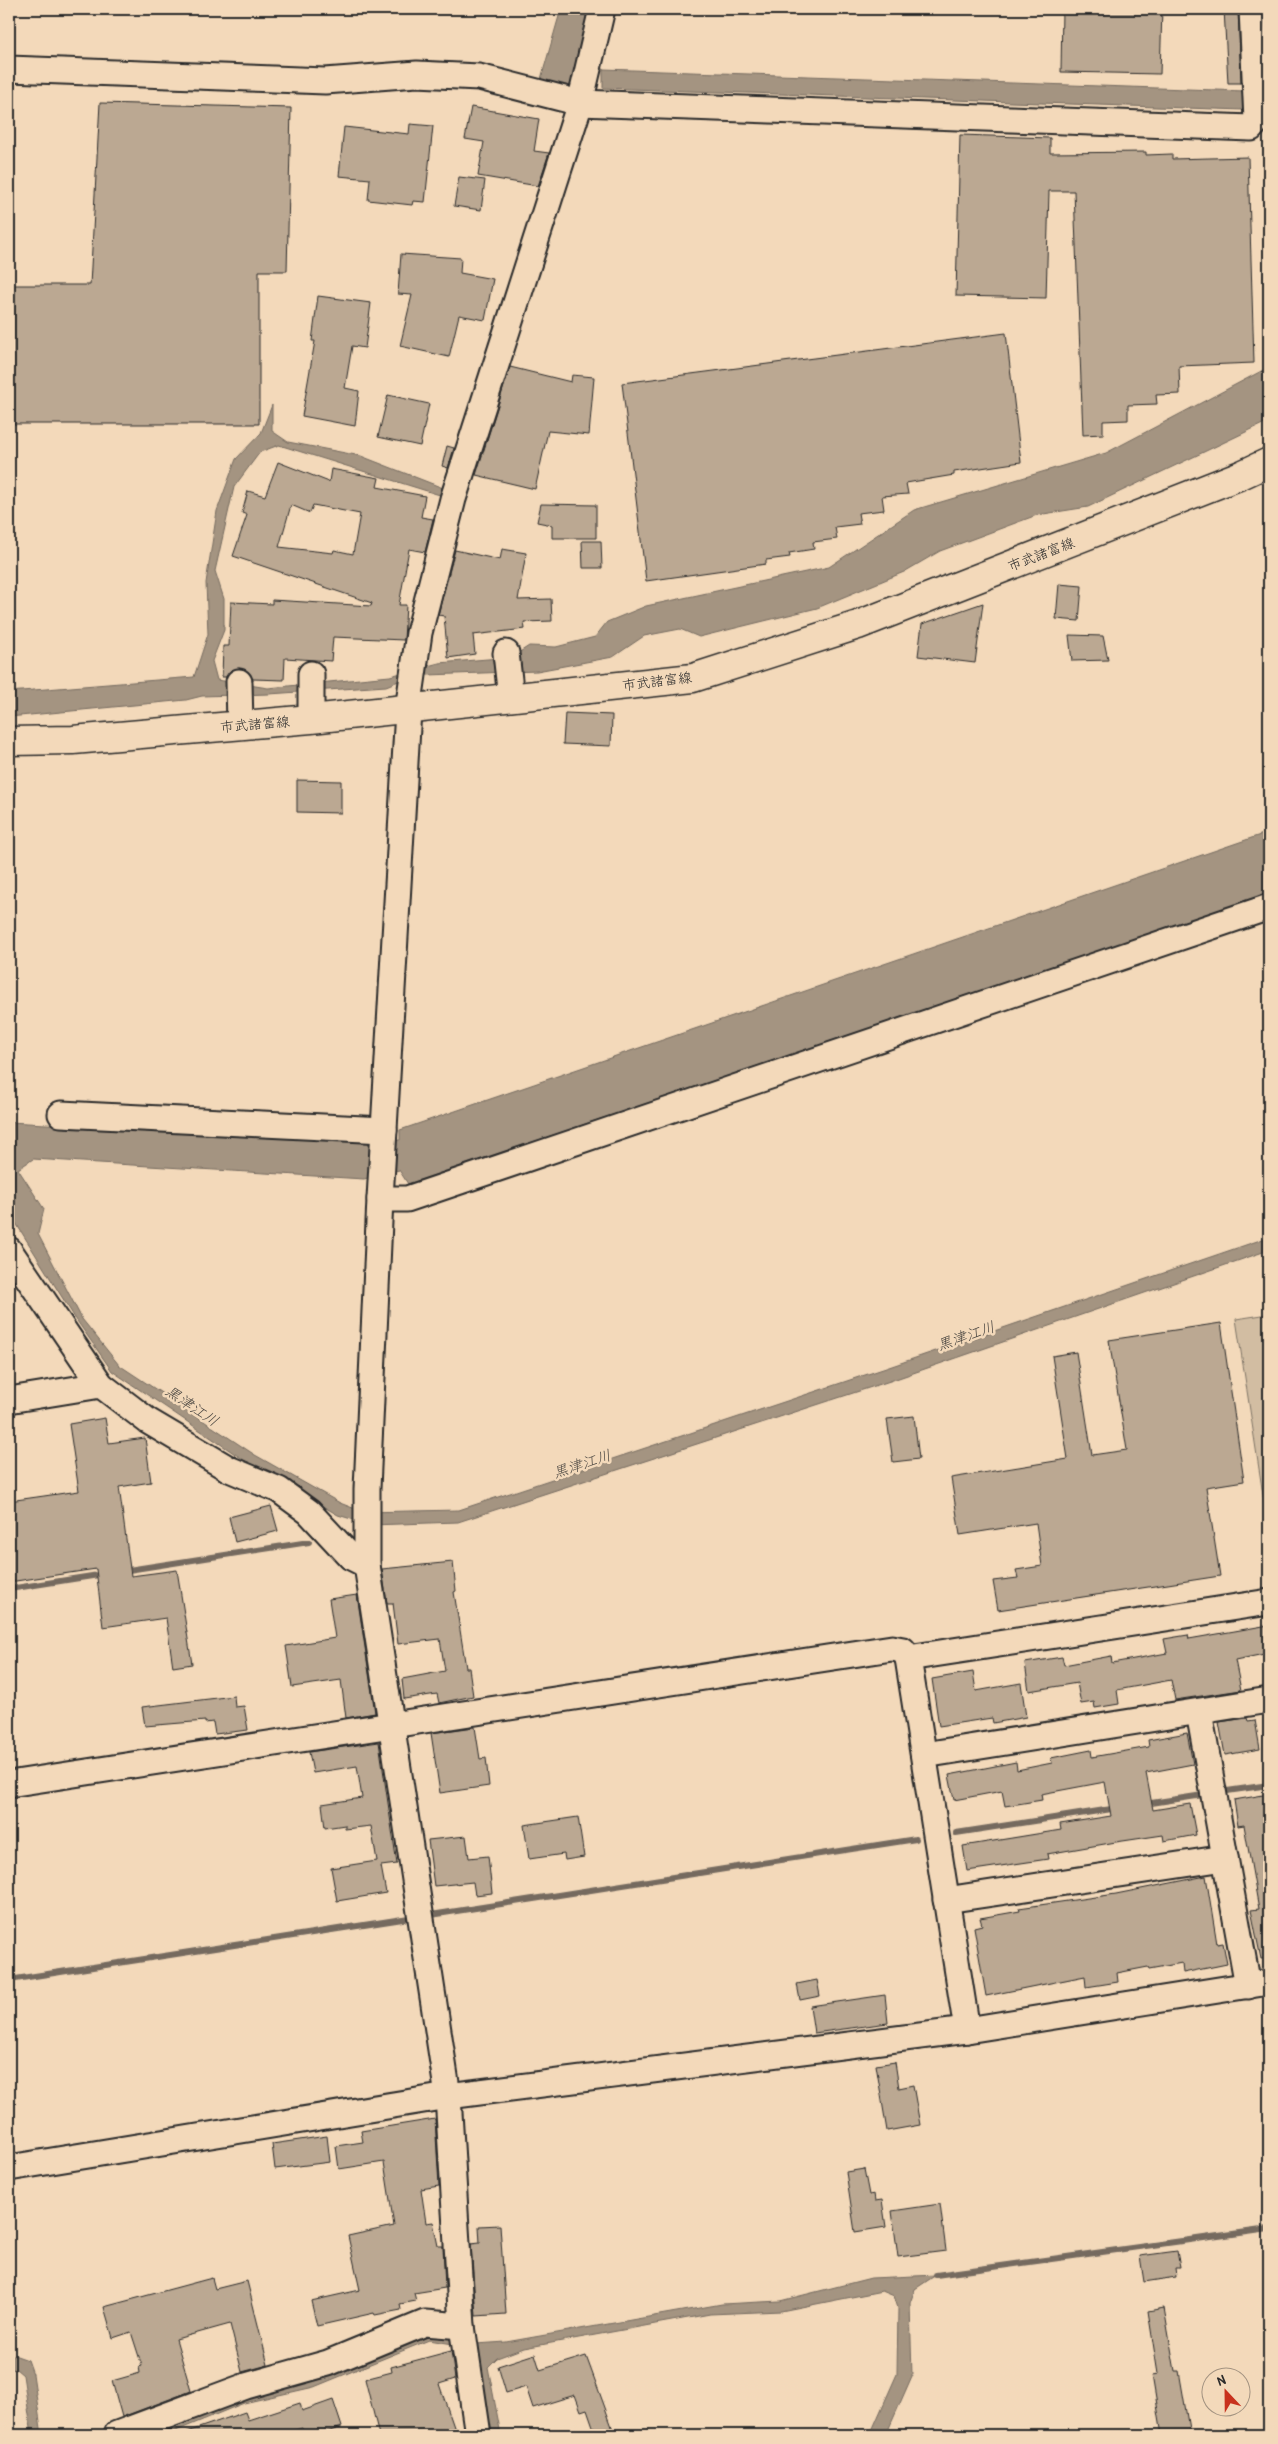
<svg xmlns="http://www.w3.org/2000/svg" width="1278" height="2444" font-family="'Patrick Hand','Klee One',sans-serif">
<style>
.green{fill:#d2bda2;stroke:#7e7466}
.water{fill:#a49481;stroke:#746a5f}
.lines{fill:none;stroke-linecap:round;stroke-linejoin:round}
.stream{stroke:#746a5f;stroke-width:6}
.building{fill:#bba892;stroke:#2b2b2b;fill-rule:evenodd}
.minor-casing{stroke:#2b2b2b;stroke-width:29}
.major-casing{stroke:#2b2b2b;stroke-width:31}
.minor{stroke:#f3d9ba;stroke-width:25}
.major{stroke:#f3d9ba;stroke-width:28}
.labels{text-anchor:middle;stroke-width:5;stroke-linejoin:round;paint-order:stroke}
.street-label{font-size:14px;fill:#2b2b2b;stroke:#f3d9ba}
.water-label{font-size:15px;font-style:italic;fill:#494540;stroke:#f3d9ba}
</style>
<rect width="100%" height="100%" fill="#f3d9ba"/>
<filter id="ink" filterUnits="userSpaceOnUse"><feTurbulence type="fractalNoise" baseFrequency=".02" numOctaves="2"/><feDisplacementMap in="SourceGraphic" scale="10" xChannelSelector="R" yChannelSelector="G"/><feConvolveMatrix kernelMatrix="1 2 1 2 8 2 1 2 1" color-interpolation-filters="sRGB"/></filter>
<g filter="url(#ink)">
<polygon class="green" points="1269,1314 1269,1534 1236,1319"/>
<g class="water">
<polygon points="561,9 591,9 574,85 566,90 541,79"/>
<polygon points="603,69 1245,91 1244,110 603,88"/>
<polygon points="1269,367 1269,421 1088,507 1037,515 940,551 904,572 817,608 699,637 680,629 644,636 613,657 537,671 428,675 406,678 386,686 269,694 202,696 186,700 9,717 9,692 194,677 208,634 206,583 217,511 236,459 261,433 272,405 272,431 288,442 361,456 443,488 443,496 279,445 260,452 234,487 215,571 224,599 224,630 212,661 217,680 268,688 390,676 439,663 512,657 529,646 556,647 595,637 607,622 646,606 829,567 914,510 1106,453"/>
<polygon points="1269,832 1269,893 408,1184 399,1170 364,1179 33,1159 18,1169 44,1209 38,1234 82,1319 119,1365 255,1455 340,1503 363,1512 459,1510 889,1367 1269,1237 1269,1250 890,1381 458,1522 371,1525 338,1515 250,1464 112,1371 75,1318 9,1212 9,1122 373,1142 400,1140 400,1130"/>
<polygon points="936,2275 915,2289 910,2303 912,2376 886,2435 870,2435 897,2374 898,2308 894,2296 882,2291 781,2311 710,2314 524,2348 497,2358 488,2367 501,2435 490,2435 453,2344 429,2340 314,2387 244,2403 166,2435 140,2435 427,2332 455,2334 476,2344 506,2342 722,2304 780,2301 871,2278"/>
<polygon points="14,2355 28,2360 33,2374 42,2435 32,2435 23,2375 16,2369 9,2370 9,2356"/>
</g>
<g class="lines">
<g class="stream">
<polyline points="122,1571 309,1542"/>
<polyline points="9,1589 105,1574"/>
<polyline points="1227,1791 1269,1785"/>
<polyline points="1145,1804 1203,1795"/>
<polyline points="956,1833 1118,1808"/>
<polyline points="431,1915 916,1839"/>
<polyline points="9,1980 409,1918"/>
<polyline points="936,2275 1269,2229"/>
</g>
</g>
<g class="building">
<polygon points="1062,9 1162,9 1160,74 1061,72"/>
<polygon points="1224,9 1238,9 1241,83 1228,83"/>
<polygon points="100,103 291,108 287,271 259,271 259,424 9,424 9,285 90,285"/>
<polygon points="471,107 539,119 534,151 549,153 538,186 478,176 484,142 465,139"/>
<polygon points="410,124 433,126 425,202 413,201 412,205 368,200 370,179 339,176 344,127 409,134"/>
<polygon points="960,135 1050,138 1050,153 1146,152 1146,155 1172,154 1172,159 1248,157 1254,363 1179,366 1180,394 1156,395 1157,404 1128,405 1128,420 1103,421 1103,434 1083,435 1074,191 1049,191 1046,298 956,296"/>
<polygon points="459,177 485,180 481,210 454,206"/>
<polygon points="401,254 461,258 460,273 493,279 485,320 459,315 449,357 400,346 412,295 398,294"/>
<polygon points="318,296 371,303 365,348 352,346 345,388 359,391 355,426 302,416 315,341 312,341"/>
<polygon points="1006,333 1021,462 954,472 954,475 906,483 908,494 882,496 884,510 858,513 860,524 835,527 837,539 813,542 814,549 789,553 790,557 766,560 766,564 646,581 622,383"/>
<polygon points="510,367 571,382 572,375 594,377 589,435 548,431 535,489 476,475"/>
<polygon points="388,395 429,404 420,446 378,437"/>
<polygon points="447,446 454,448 448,468 442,466"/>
<path d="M278 462 329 482 331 469 379 478 377 487 425 496 421 517 433 519 425 552 409 549 399 605H406L404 640 333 637 331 661 285 658 284 680 253 679 246 670 239 668 231 670 226 677H222L223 646H229L231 602 272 604V600L371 606 372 603 233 556 247 515 242 513 248 491 265 496ZM291 505 310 513 313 505 360 514 353 554 334 550 333 553 279 547Z"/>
<polygon points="541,504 596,505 596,538 552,538 552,525 537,522"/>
<polygon points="582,541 601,541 602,568 583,568"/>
<polygon points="502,549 526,553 518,600 551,599 552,621 524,622 525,629 473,635 475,654 448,658 444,616 438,615 455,550 500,560"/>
<polygon points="1059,584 1082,586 1079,621 1056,619"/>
<polygon points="983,603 975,663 918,656 922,624"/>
<polygon points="1069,635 1103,636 1108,660 1072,661"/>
<polygon points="565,713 612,715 611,746 563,744"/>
<polygon points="297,780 341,781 341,813 297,812"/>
<polygon points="1221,1323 1244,1481 1206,1487 1220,1576 998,1610 993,1581 1018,1578 1016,1570 1042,1566 1036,1523 960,1535 951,1478 1068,1459 1052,1356 1076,1352 1092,1455 1127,1450 1109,1340"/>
<polygon points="914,1416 919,1459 893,1462 887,1419"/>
<polygon points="105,1418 109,1443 145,1438 151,1482 119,1487 131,1576 177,1570 192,1664 173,1667 166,1618 103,1627 96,1569 9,1582 9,1501 79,1491 69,1424"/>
<polygon points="271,1506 278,1531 235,1542 229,1517"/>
<polygon points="453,1562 456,1591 454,1592 466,1668 469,1668 473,1696 439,1703 437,1694 404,1699 402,1679 445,1671 440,1639 398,1644 393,1603 387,1603 382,1569"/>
<polygon points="357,1595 375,1713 346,1718 341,1680 292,1687 286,1646 335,1638 329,1599"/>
<polygon points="1269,1625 1269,1653 1235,1660 1241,1690 1175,1700 1171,1680 1117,1690 1119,1704 1095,1708 1094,1702 1081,1704 1077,1683 1029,1691 1025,1663 1062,1657 1064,1665 1111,1656 1112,1663 1167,1653 1164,1639 1188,1635 1189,1639"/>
<polygon points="973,1672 976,1691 1021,1683 1026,1717 993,1723 992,1718 939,1726 932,1679"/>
<polygon points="234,1696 235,1707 244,1706 248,1730 215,1734 213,1722 205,1723 205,1721 145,1726 142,1707"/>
<polygon points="1247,1718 1248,1721 1255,1720 1260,1749 1225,1755 1219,1722"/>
<polygon points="475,1727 480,1759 486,1758 489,1786 440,1793 431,1733"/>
<polygon points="1187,1733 1193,1764 1146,1773 1153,1810 1190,1804 1196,1835 1164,1841 1163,1835 1116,1842 1047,1854 1048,1859 967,1871 963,1846 1061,1830 1060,1824 1111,1816 1105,1782 1041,1794 1042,1800 1005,1806 1002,1791 954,1800 949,1775 1016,1762 1017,1770 1052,1763 1051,1758 1091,1750 1092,1757 1149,1747 1148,1740"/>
<polygon points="379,1742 397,1864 381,1866 386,1893 337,1901 331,1868 377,1861 371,1826 345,1829 345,1825 325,1828 322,1804 362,1798 357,1766 313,1773 309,1752"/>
<polygon points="1269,1794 1269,1958 1261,1959 1251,1910 1259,1909 1244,1825 1238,1826 1234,1800"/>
<polygon points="578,1817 584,1857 565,1860 564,1854 529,1859 524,1825"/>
<polygon points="466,1836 469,1858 488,1856 492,1893 475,1895 473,1882 434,1886 428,1840"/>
<polygon points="1206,1876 1217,1944 1223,1943 1227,1964 1183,1973 1182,1963 1149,1969 1148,1967 1117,1973 1118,1982 1086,1987 1085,1976 986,1996 974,1927 982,1925 980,1918 1020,1911 1019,1908 1116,1894"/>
<polygon points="817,1980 820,1996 800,2000 797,1984"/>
<polygon points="885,1995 888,2023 814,2033 810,2006"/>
<polygon points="895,2062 899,2088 913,2085 920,2125 887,2131 876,2065"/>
<polygon points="435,2119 439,2186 421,2189 426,2223 433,2222 438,2246 443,2246 445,2288 414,2293 416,2301 400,2304 401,2310 375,2315 374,2313 317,2326 311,2301 360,2290 348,2236 394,2226 384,2162 339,2169 336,2146 363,2142 361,2131"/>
<polygon points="327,2136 330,2162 275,2169 272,2144"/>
<polygon points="864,2169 869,2195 874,2194 875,2201 882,2200 886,2227 855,2232 846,2172"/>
<polygon points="940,2204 946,2251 898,2257 892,2211"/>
<polygon points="500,2225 506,2314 476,2316 471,2244 480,2243 479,2226"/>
<polygon points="1177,2251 1180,2268 1175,2268 1176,2277 1144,2282 1140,2256"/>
<polygon points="212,2278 215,2289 247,2281 268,2365 242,2372 230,2324 176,2339 191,2391 122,2417 112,2381 140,2373 139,2367 142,2366 131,2332 113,2338 104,2307"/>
<polygon points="1164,2308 1175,2371 1179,2371 1190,2435 1162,2435 1152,2375 1158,2374 1148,2311"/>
<polygon points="451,2351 455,2379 439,2384 455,2430 440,2435 379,2435 365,2379 392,2372 391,2367"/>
<polygon points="535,2354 540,2370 586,2356 615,2435 596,2435 587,2409 581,2411 575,2395 533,2408 526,2387 506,2393 498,2366"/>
<polygon points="333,2400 342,2427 318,2435 304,2435 302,2428 278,2435 188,2435 187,2432 245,2412 248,2420 300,2403 302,2411"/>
</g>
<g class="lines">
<g class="minor-casing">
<g id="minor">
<polyline points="9,69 325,81 417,74 479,77 580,103 1251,128 1257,121 1252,9"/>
<polyline points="506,653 511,698"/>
<polyline points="311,674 311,719"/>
<polyline points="239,682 240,725"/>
<polyline points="61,1114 384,1130"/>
<polyline points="380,1199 407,1199 1269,907"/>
<polyline points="9,1250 101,1385 148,1421 229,1469 279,1490 309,1512 351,1557 367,1565"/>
<polyline points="9,1400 101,1385"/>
<polyline points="1199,1712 1248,1986"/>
<polyline points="924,1755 1269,1700"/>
<polyline points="9,1784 892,1648 903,1650 908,1658"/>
<polyline points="946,1900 1225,1858"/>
<polyline points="967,2030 908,1658 1269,1602"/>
<polyline points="9,2168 448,2096 967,2030 1269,1982"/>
<polyline points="117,2434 246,2386 328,2363 425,2323 462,2326"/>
<polyline points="478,2435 462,2326 448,2096 367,1565 367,1489 380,1199 408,710 419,633 453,499 580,103 602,9"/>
</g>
</g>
<g class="major-casing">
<polyline id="major" points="9,741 73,740 311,719 693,678 858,625 1241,475 1269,462"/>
</g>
<use href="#minor" class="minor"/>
<use href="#major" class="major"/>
</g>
</g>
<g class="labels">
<g class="street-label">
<text transform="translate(1041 554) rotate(-21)" y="5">市武諸富線</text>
<text transform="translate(657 681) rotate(-7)" y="5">市武諸富線</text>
<text transform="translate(255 724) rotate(-5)" y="5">市武諸富線</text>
</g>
<g class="water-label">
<text transform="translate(966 1336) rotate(-19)" y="5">黒津江川</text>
<text transform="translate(192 1406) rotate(34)" y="5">黒津江川</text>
<text transform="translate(582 1464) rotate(-18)" y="5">黒津江川</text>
</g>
</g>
<rect width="1278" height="2444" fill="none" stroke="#f3d9ba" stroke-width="30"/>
<rect x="15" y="15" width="1248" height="2414" fill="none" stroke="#2b2b2b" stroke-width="2" filter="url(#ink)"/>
<g transform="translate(1226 2392) rotate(338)"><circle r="24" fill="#f3d9ba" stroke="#a39381"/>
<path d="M0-4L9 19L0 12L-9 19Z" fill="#c8321e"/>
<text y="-8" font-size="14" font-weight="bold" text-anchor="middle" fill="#2b2b2b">N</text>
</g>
</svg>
